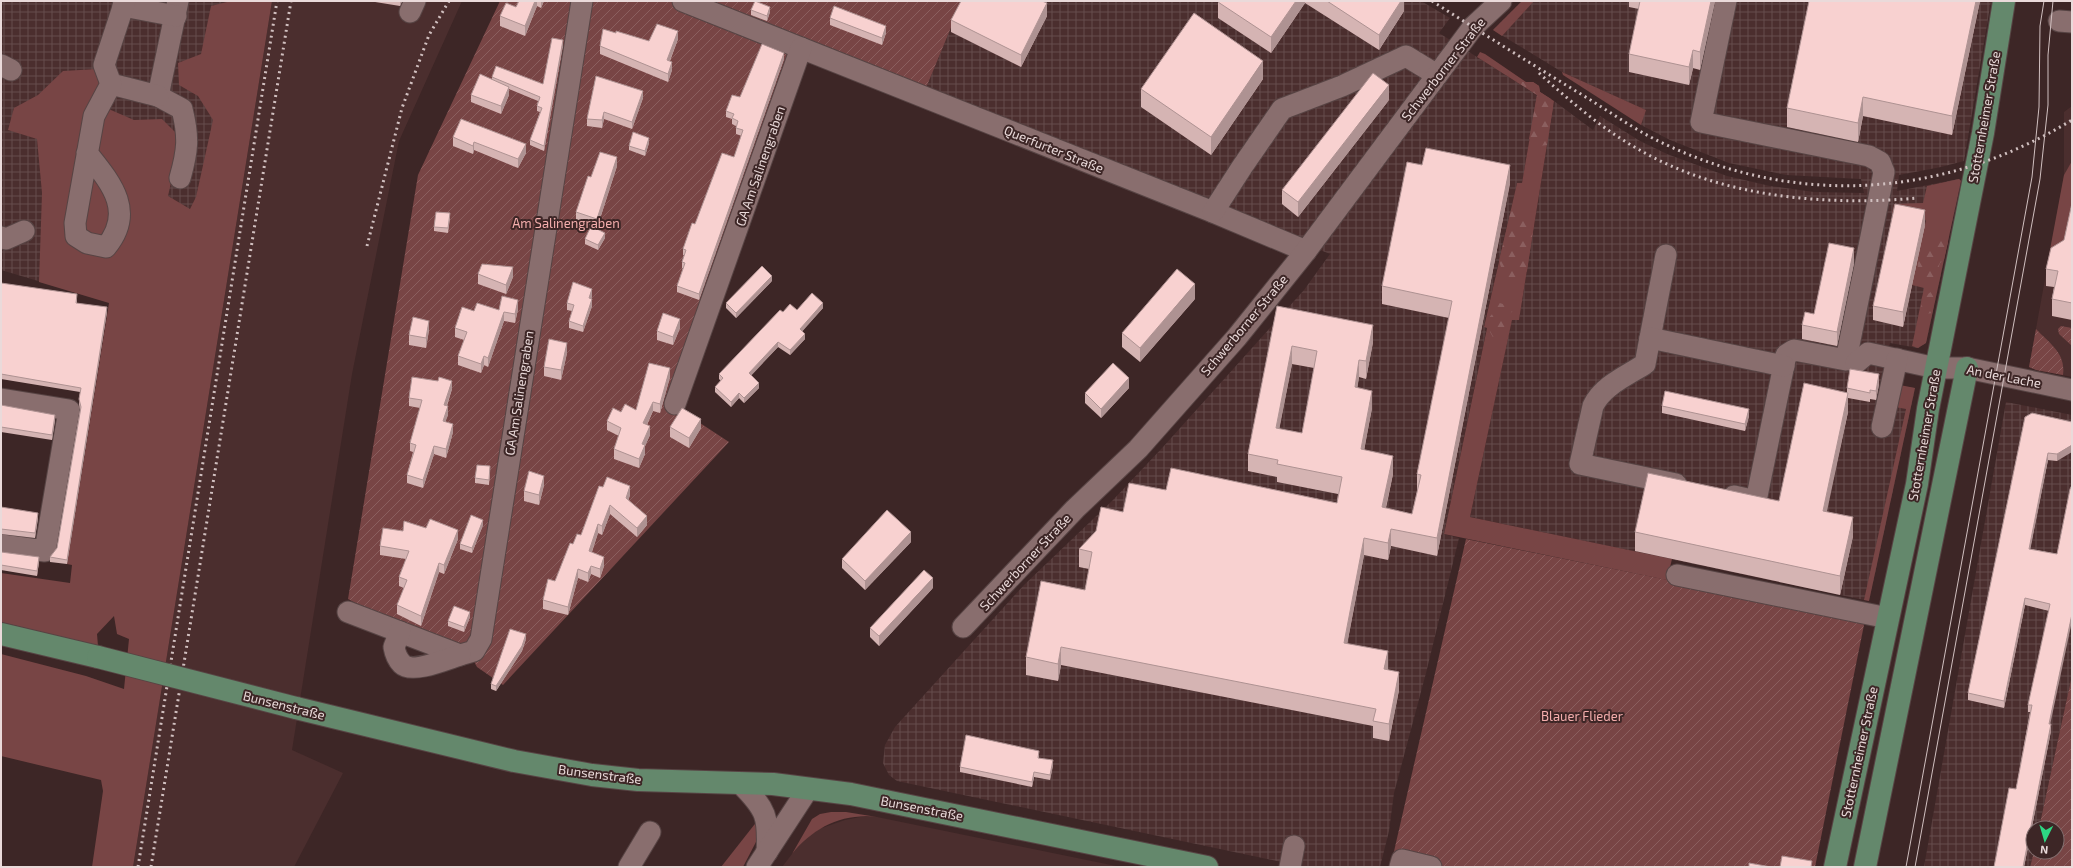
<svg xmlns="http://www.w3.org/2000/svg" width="2073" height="868" font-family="'Exo 2',sans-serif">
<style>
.built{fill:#4b2e2e}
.industrial{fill:url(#industrial-grid)}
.grass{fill:#784545}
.forest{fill:url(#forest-firs)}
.garden{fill:url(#garden-furrows)}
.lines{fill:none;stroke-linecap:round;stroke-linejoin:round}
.minor-casing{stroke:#574444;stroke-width:23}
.major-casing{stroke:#574444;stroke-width:24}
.minor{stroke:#896e6e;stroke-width:21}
.major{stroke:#64886c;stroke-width:22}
.tram{stroke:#d1c0c0;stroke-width:1}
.rail{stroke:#d1c0c0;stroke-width:3;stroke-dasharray:2 4;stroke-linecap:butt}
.major-bridge-casing{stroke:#574444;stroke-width:24;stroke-linecap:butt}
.major-bridge{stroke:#64886c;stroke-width:22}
.wall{fill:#d5b4b3;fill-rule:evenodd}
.shaded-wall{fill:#ae9292}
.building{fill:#f8d1d0;stroke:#ae9292;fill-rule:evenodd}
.labels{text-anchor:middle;stroke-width:4;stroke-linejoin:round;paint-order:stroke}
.street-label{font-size:13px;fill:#eadada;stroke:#3d2626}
.park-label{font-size:13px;fill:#f5aead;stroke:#3d2626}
</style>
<defs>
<pattern id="industrial-grid" width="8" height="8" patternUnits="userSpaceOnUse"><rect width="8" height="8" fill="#4b2e2e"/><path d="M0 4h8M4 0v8" fill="none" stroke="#654c4c"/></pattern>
<pattern id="forest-firs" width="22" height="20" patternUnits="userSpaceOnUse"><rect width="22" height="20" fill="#784545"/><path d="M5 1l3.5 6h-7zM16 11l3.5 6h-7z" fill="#8b5f5f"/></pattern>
<pattern id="garden-furrows" width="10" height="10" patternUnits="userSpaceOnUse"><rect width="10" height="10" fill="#784545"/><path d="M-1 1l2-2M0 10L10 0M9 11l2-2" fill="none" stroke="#8b5f5f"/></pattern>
</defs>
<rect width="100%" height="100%" fill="#3d2626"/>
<g class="built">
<polygon points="272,1 462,1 399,141 352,374 292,750 343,773 294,867 133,867"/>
<polygon points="2072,106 2072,377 2036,370 2029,367 2064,175 2064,112"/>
<polygon points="860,817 877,817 1116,866 782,867 802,841 819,829 845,820"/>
</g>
<g class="industrial">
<polygon points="1,1 238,1 200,232 109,302 1,270"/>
<polygon points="962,1 1421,1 1450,18 1439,33 1537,95 1522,184 1517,183 1484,326 1487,327 1444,534 1459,538 1426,673 1394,793 1389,831 1380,867 1305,867 897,781 889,775 883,763 885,745 895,727 1024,585 1113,500 1163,447 1304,290 1330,254 926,88"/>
<polygon points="1522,1 1991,1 1964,161 1941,167 1899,175 1897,191 1959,179 1961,181 1926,343 1918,348 1890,343 1881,384 1915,388 1869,601 1470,517 1512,319 1519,320 1554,101 1593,130 1600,116 1640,141 1667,154 1727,176 1770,186 1814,192 1864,193 1861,179 1786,175 1729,163 1670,140 1641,125 1645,110 1562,72 1493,30"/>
<polygon points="2006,402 2072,415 2072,675 2039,828 2033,828 2034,852 2030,867 1924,867"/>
</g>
<g class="grass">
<polygon points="231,1 272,1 133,867 92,867 103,791 101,780 1,756 1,654 86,676 124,689 129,639 117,634 114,616 97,634 98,646 1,622 1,573 70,583 72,565 67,564 109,303 39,282 42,193 37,139 8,130 14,108 38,95 63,71 97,69 104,107 134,120 162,119 181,138 168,196 190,209 196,197 213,120 198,96 179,85 178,63 201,54 211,6"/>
<polygon points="1522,1 1534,1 1502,36 1493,30"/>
<polygon points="1480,52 1485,54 1526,82 1533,82 1539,86 1540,92 1554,101 1519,320 1512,320 1470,517 1672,559 1667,580 1444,534 1487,328 1484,327 1517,183 1522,183 1537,95 1477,57"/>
<polygon points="1562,72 1646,110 1641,125 1563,75"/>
<polygon points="2072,161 2072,220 2063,261 2047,275 2046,271 2064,175"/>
<polygon points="1959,179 1961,181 1926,343 1918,348 1912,346 1924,288 1912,285 1926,220 1892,213 1894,204 1923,203 1927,186"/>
<polygon points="1900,385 1915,388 1869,601 1864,600 1906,409 1895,407"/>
<path d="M831 812H846L877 817C842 813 813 828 792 854L812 819 820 814Z"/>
<polygon points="758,820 757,840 743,867 721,867"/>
</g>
<g class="forest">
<polygon points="1517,82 1533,82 1539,86 1540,92 1551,99 1548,102 1553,107 1547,145 1539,146 1529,139 1537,95"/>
<polygon points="1511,210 1519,213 1521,217 1528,215 1534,224 1527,271 1519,281 1509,283 1503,278 1500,279 1498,272 1501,267 1499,261"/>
<path d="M1943 239 1948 242 1944 260 1940 263 1935 278 1929 281 1926 279 1925 274H1919C1916 266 1919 256 1923 249L1932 250 1938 241Z"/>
<polygon points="1931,292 1935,299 1932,313 1926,314 1921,306 1922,297"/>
<polygon points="1496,302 1510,306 1513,311 1508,315 1508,323 1502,339 1494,339 1490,332 1487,320 1493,313 1494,303"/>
</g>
<g class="garden">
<polygon points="500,1 962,1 926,88 796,36 668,402 729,442 503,685 477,667 467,648 361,606 348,599 418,175"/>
<polygon points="2061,326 2072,328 2072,346 2059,334 2058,329"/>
<path d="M2036 329C2050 344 2066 353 2063 375L2036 370 2029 367Z"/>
<polygon points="1466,539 1865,620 1815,867 1431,867 1392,860"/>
<polygon points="2072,675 2072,867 2030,867 2034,852 2057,852 2057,828 2039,828"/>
</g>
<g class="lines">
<g class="minor-casing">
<g id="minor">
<path d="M178 1 158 96 182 109C189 137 188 150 180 178"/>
<polyline points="683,1 1213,212 1306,251"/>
<polyline points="1726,1 1701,122 1869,156 1880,162 1884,172 1846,360 1794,350 1786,355 1756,501 1734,496"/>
<polyline points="123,6 176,16"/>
<polyline points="410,12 415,1"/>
<polyline points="2059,21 2072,22"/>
<polyline points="1,65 11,70"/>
<polyline points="111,84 158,96"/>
<path d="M87 153C110 182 136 211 106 247L87 243 76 236 75 223 94 116 111 84 104 65 125 1"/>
<polyline points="1213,212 1242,167 1282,109 1342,86 1406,56 1437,75"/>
<polyline points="1,237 6,239 24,231"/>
<polyline points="1650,338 1666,255"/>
<polyline points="1856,363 1868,353 1936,368 1967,368 2072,390"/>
<polyline points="1,399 69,410 45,551 1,545"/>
<polyline points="675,404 801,48"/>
<polyline points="1882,427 1897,359"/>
<path d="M1676 484 1580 464 1593 406C1602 386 1628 375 1645 364L1650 338 1784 366"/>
<polyline points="1677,575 1888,618"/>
<polyline points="348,612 460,655 474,651 481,639 582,1"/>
<polyline points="963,627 1075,509 1138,449 1237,337 1306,251 1473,27 1501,1"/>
<path d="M400 632 394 647C395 653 397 659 402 664 412 674 447 659 460 655"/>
<path d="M741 784C766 809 769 817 767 852"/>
<polyline points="629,867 650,832"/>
<polyline points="757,867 808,789"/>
<polyline points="1290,867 1294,846"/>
<polyline points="1400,867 1402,860 1431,867"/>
</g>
</g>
<g class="major-casing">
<g id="major">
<polyline points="1,634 98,657"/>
<polyline points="296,708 514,761 592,775 638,780 773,784 851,794 1207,867"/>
<polyline points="1835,867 1917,484 1928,409 1983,133 2004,1"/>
<polyline points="1865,867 1967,368"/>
</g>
</g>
<use href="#minor" class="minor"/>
<use href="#major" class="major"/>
<g class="tram">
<polyline points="1906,867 2032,177 2039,107 2040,26 2044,1"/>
<polyline points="1915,867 2040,179 2048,105 2048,55 2053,1"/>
</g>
<g class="rail">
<path d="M1432 1C1482 33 1533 65 1584 96 1612 113 1639 133 1669 146 1803 208 1947 196 2072 120"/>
<path d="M1539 73C1572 103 1606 132 1645 153 1726 198 1828 206 1918 198"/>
<polyline points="367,246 402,108 429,35 449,1"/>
<polyline points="138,867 277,1"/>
<polyline points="151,867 291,1"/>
</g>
<g class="major-bridge-casing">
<polyline id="major-bridge" points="98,657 296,708"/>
</g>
<use href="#major-bridge" class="major-bridge"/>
</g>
<g class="wall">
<polygon points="369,1 402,1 400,6"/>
<polygon points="519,1 544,1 541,8 537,6 525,36 500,26 500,16 516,7"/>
<polygon points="1218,1 1404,1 1404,11 1379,50 1305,3 1271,53 1218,18"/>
<polygon points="1629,1 1715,1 1700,70 1693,68 1689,85 1629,72 1629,54 1639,9 1629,7"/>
<polygon points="1809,1 1980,1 1952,135 1863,116 1858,142 1787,127 1787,108"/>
<polygon points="751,10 770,12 767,21 751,15"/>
<polygon points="1047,16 1021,67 951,32 951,20"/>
<polygon points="830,18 886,33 882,45 830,25"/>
<polygon points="616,33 649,41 678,39 670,61 672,70 668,82 600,54 600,46"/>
<polygon points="563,45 544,151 530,145 530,140 540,112 537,111 537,106 538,101 509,89 509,95 501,114 471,102 471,95 492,80 492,77 543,84"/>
<polygon points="784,59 699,300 677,292 677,286 683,268 682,268 682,262 684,255 683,255 683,249 695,224 734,157 742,136 736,134 736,126 732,124 732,119 726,117 726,111 740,97"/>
<polygon points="596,76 643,98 632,129 604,119 602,128 587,126 587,119"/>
<polygon points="1263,79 1211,155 1141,107 1141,89"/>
<polygon points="1389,100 1298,217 1282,204 1282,190"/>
<polygon points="453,137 526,153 518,168 474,150 473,154 453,146"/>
<polygon points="649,143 645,156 629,150 629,146"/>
<polygon points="617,166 597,228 593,227 605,238 598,250 585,244 585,239 591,226 576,221 576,212 591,177"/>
<path d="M1510 183 1437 556 1391 546 1388 560 1364 555 1347 644 1388 670 1399 690 1389 741 1373 738V726L1061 665 1058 681 1026 675V657L1085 590 1089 569 1079 567V549L1123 512 1166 490 1337 503 1338 494 1277 482V477L1248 471V454L1277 306 1373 342 1366 379 1359 377 1357 388 1372 408 1364 450 1393 474 1386 508 1412 514 1417 492V474L1449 318 1382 304V286ZM1292 364 1314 368 1302 433 1279 429Z"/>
<polygon points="2072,203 2072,320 2052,316 2052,299 2054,287 2046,286 2046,269 2064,240"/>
<polygon points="450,218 448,233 434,231 434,227"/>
<polygon points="1925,225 1903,327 1873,320 1873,306"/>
<polygon points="1854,263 1837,346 1802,339 1802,325 1814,314"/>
<polygon points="478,274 513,277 506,294 478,284"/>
<polygon points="772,281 736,318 726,308 726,303"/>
<polygon points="1,283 77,299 77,303 107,312 67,564 50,562 50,557 57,548 80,410 79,404 80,392 1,379"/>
<polygon points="592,296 591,299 592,306 583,332 569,328 569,321 572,311 567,310 567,303"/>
<polygon points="1195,299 1140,362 1122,347 1122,333"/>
<polygon points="823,308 802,331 805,339 790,355 778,347 751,375 759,388 744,403 739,398 731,407 715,392 715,387 721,381 719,379 719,374 783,312"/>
<polygon points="518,309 515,323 504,321 488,367 484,365 481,373 458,365 458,356 464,340 455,337 455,328 499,310"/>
<polygon points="680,328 673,345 657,340 657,331"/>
<polygon points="429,330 426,348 409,345 409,335"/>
<polygon points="567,353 561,380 544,376 544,367"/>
<polygon points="670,377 660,413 653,411 647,425 650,435 645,446 645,454 639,468 614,459 614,449 619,436 607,430 607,421 636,410"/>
<polygon points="1879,384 1876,400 1870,399 1870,402 1848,398 1848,412 1826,512 1853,536 1840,595 1635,551 1635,532 1779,501 1847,393 1847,388"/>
<polygon points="1129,388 1101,418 1085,403 1085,393"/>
<polygon points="452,389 447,406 448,415 445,421 453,432 446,458 434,454 423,488 407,483 407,475 413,452 410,451 410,443 420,408 409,406 409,398"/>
<polygon points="1,405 55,420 52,440 1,432"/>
<polygon points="1662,406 1749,416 1745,431 1662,413"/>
<polygon points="2025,417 2072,422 2057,461 2048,460 2030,549 2057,554 2050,724 2051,731 2024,867 1994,867 2016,789 2030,712 2028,712 2028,705 2049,611 2025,605 2004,708 1968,700 1968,693"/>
<polygon points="670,427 701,428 689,448 670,437"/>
<polygon points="490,471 489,485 475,483 475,478"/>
<polygon points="544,485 539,505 524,501 524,491"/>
<polygon points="599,486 630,495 628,501 647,525 637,537 610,514 602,535 598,533 592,552 604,566 600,578 591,574 588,582 578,578 568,615 543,609 543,600 555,581 573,544 581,535"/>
<polygon points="1,507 38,518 35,538 1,534"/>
<polygon points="483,525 472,553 460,549 460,544"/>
<polygon points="458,539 444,574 439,572 421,626 397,614 397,605 404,588 399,586 399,577 406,559 380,555 380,546"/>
<polygon points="911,542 865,590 842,568 842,559"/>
<polygon points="1,552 39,562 37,576 1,570"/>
<polygon points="933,588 879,646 870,637 870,628"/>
<polygon points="470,617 464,632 448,626 448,621"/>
<polygon points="526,639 522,651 496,691 491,689 491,684"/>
<polygon points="1039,755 1039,758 1053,765 1050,780 1034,777 1032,787 960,772 960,767"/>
</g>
<g class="shaded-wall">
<polygon points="400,1 402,1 400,6"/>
<polygon points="535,1 537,1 537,6 525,36 525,26"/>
<polygon points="541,1 544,1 541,8"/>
<polygon points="1296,1 1305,1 1305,3 1271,53 1271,37"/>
<polygon points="1401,1 1404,1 1404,11 1379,50 1379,35"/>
<polygon points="1711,1 1715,1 1700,70 1700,52"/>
<polygon points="1976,1 1980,1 1952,135 1952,116"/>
<polygon points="1047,3 1047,16 1021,67 1021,55"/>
<polygon points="770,7 770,12 767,21 767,16"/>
<polygon points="886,26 886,33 882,45 882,38"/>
<polygon points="678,31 678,39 667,68 667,60"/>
<polygon points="563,40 563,45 544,151 544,146"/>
<polygon points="1693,50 1693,68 1689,85 1689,67"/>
<polygon points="784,53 784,59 699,300 699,294"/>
<polygon points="1263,61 1263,79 1211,155 1211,137"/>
<polygon points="672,62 672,70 668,82 668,74"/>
<polygon points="1389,85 1389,100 1298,217 1298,202"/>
<polygon points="509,87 509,95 501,114 501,106"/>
<polygon points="643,91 643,98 632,129 632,122"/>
<polygon points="1863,97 1863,116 1858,142 1858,123"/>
<polygon points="604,112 604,119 602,128 602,120"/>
<polygon points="649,138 649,143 645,156 645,151"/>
<polygon points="474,142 474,150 473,154 473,146"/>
<polygon points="526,144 526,153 518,168 518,159"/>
<polygon points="617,157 617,166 597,228 597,219"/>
<polygon points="1510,165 1510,183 1437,556 1437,538"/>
<polygon points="1925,210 1925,225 1903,327 1903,312"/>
<polygon points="605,233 605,238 598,250 598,245"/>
<polygon points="1854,248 1854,263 1837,346 1837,332"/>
<polygon points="513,267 513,277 506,294 506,285"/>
<polygon points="772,276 772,281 736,318 736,313"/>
<polygon points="1195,284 1195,299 1140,362 1140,348"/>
<polygon points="592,289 592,296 589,305 589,298"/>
<polygon points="592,299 592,306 583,332 583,326"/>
<polygon points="518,300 518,309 515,323 515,314"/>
<polygon points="823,303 823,308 800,334 800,329"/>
<polygon points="107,307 107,312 67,564 67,560"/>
<polygon points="504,312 504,321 488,367 488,358"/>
<polygon points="680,319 680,328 673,345 673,337"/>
<polygon points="429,321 429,330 426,348 426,338"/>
<polygon points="1373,325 1373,342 1366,379 1366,361"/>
<polygon points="805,334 805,339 790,355 790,350"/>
<polygon points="778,342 778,347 749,378 749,373"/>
<polygon points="567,343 567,353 561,380 561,370"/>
<polygon points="1292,346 1292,364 1276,446 1276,428"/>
<polygon points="484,356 484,365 481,373 481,364"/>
<polygon points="1359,360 1359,377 1355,405 1355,387"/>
<polygon points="670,368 670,377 660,413 660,404"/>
<polygon points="1879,374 1879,384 1876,400 1876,391"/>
<polygon points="1129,378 1129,388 1101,418 1101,409"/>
<polygon points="452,381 452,389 444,413 444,405"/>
<polygon points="759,383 759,388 744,403 744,398"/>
<polygon points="1372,391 1372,408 1361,467 1361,449"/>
<polygon points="739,393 739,398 731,407 731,402"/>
<polygon points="1848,393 1848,412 1823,530 1823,511"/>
<polygon points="653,402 653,411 643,433 643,423"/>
<polygon points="448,406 448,415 443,429 443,421"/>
<polygon points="1749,409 1749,416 1745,431 1745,424"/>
<polygon points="55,415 55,420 52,440 52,435"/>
<polygon points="701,419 701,428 689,448 689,438"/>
<polygon points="453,424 453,432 446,458 446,449"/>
<polygon points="650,426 650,435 645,446 645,454 639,468 639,459 642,444"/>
<polygon points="2072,445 2072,452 2057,461 2057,454"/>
<polygon points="434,446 434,454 423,488 423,480"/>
<polygon points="2048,453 2048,460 2029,556 2029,549"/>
<polygon points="1393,456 1393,474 1382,525 1382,507"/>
<polygon points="544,476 544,485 539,505 539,495"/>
<polygon points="630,486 630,495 626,507 626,498"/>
<polygon points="610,505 610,514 602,535 602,526"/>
<polygon points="38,513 38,518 35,538 35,533"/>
<polygon points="647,516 647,525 637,537 637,528"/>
<polygon points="1853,517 1853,536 1840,595 1840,576"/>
<polygon points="483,520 483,525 472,553 472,548"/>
<polygon points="598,524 598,533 589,560 589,551"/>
<polygon points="1391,529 1391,546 1388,560 1388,543"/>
<polygon points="458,530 458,539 444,574 444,565"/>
<polygon points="911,532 911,542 865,590 865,581"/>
<polygon points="1364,538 1364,555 1344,661 1344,643"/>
<polygon points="39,557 39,562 37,576 37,571"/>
<polygon points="604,557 604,566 600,578 600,569"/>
<polygon points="439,563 439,572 421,626 421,616"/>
<polygon points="591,566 591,574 588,582 588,573"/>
<polygon points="578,569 578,578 568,615 568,607"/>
<polygon points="933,578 933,588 879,646 879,636"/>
<polygon points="2025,598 2025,605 2004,708 2004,701"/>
<polygon points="470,612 470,617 464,632 464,627"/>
<polygon points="2072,614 2072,621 2049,730 2049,724"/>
<polygon points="526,634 526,639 522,651 496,691 496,686"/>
<polygon points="1061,647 1061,665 1058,681 1058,664"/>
<polygon points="1388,651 1388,669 1384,687 1384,669"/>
<polygon points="1399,672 1399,690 1389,741 1389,724"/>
<polygon points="2051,724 2051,731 2024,867 2023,867"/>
<polygon points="1053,760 1053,765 1050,780 1050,775"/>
<polygon points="1034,772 1034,777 1032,787 1032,782"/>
</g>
<g class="building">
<polygon points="519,1 535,1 525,26 500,16 506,3 516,7"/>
<polygon points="755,1 770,7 767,16 751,10"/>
<polygon points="961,1 1042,1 1047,3 1021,55 951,20"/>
<polygon points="1218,1 1296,1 1271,37 1218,2"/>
<polygon points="1327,1 1401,1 1379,35"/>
<polygon points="1640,1 1711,1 1700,52 1693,50 1689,67 1629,54"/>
<polygon points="1809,1 1976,1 1952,116 1863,97 1858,123 1787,108"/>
<polygon points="834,6 886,26 882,38 830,18"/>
<polygon points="1194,13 1263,61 1211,137 1141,89"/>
<polygon points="657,24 678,31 667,60 672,62 668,74 600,46 603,29 616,33 616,31 649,41"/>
<polygon points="552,38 563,40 544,146 530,140 542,108 537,106 540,97 492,77 496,66 543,84"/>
<polygon points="762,44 784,53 699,294 677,286 685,263 682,262 686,250 683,249 692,223 695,224 722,153 734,157 743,130 736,128 738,121 732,118 734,114 726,111 732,95 740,97"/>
<polygon points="1373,73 1389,85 1298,202 1282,190"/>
<polygon points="480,74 509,87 501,106 471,95"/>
<polygon points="596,76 643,91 632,122 604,112 602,120 587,119"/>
<polygon points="461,119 526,144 518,159 474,142 473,146 453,137"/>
<polygon points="633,132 649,138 645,151 629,146"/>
<path d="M1426 148 1510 165 1437 538 1391 529 1388 543 1364 538 1344 643 1388 651 1384 669 1399 672 1389 724 1373 721 1376 709 1061 647 1058 664 1026 657 1041 581 1085 590 1092 552 1079 549 1096 531 1101 507 1123 512 1129 483 1166 490 1171 468 1337 503 1342 477 1277 464 1278 460 1248 454 1277 306 1373 325 1366 361 1359 360 1355 387 1372 391 1361 449 1393 456 1382 507 1412 514 1421 475 1417 474 1452 301 1382 286 1407 162 1422 165ZM1292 346 1317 351 1302 433 1276 428Z"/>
<polygon points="600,152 617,157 597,219 576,212 588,176 591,177"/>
<polygon points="2072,203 2072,303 2052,299 2058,271 2046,269 2051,248 2064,240"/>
<polygon points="1895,204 1925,210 1903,312 1873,306"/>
<polygon points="436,212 450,213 448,228 434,227"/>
<polygon points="591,226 605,233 598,245 585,239"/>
<polygon points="1829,243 1854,248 1837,332 1802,325 1805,312 1814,314"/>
<polygon points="482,264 513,267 506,285 478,274"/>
<polygon points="762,266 772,276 736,313 726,303"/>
<polygon points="1177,269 1195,284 1140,348 1122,333"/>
<polygon points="573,282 592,289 589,298 592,299 583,326 569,321 574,305 567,303"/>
<polygon points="1,283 77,294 76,303 107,307 67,560 50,557 57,548 81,407 79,399 81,388 1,374"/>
<polygon points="812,293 823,303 800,329 805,334 790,350 778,342 749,373 759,383 744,398 739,393 731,402 715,387 723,378 719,374 780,310 783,312 790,304 797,310"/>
<polygon points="502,296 518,300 515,314 504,312 488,358 484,356 481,364 458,356 467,332 455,328 462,307 474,311 477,303 499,310"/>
<polygon points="663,313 680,319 673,337 657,331"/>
<polygon points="413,317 429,321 426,338 409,335"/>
<polygon points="549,339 567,343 561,370 544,367"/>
<polygon points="649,363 670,368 660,404 653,402 643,423 650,426 642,444 645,445 639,459 614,449 621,428 607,421 613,408 621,412 625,404 636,410"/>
<polygon points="1113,363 1129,378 1101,409 1085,393"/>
<polygon points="1850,369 1879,374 1876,391 1870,390 1870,393 1847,388"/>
<polygon points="412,377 438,381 439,377 452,381 444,405 448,406 443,421 453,424 446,449 434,446 423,480 407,475 416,445 410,443 422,400 409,398"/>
<polygon points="1804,383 1848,393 1823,511 1853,517 1840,576 1635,532 1648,473 1779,501"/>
<polygon points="1665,391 1749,409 1745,424 1662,406"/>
<polygon points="1,405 55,415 52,435 1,427"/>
<polygon points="682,408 701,419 689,438 670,427"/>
<polygon points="2032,413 2072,422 2072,445 2057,454 2048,453 2029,549 2057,554 2070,489 2072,485 2072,614 2049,724 2051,724 2023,867 1994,867 2009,788 2016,789 2032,705 2028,705 2050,604 2025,598 2004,701 1968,693 2025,417"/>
<polygon points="477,465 490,466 489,480 475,478"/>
<polygon points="529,471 544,476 539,495 524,491"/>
<polygon points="607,477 630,486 626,498 647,516 637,528 610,505 602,526 598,524 589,551 604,557 600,569 591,566 588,573 578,569 568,607 543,600 548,579 555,581 570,543 573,544 577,534 581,535 599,486 603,487"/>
<polygon points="1,507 38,513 35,533 1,529"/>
<polygon points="887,510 911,532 865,581 842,559"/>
<polygon points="471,515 483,520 472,548 460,544"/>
<polygon points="430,519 458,530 444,565 439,563 421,616 397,605 407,580 399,577 409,551 380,546 383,528 403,531 404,521 426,528"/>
<polygon points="1,552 39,557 37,571 1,565"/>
<polygon points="924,570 933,578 879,636 870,628"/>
<polygon points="454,606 470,612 464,627 448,621"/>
<polygon points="510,629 526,634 522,646 496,686 491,684"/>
<polygon points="966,735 1039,751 1038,758 1053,760 1050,775 1034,772 1032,782 960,767"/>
<polygon points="1782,856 1812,861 1811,867 1780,867"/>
<polygon points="1749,863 1771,867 1749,867"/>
</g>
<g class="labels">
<g class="street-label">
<text transform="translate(1443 69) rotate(-52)" y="5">Schwerborner Straße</text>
<text transform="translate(1984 117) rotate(-80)" y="5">Stotternheimer Straße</text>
<text transform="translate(1054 149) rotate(22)" y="5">Querfurter Straße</text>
<text transform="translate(760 166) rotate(-71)" y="5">GA Am Salinengraben</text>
<text transform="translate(1244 325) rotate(-50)" y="5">Schwerborner Straße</text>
<text transform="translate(2004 376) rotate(11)" y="5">An der Lache</text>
<text transform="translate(519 393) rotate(-81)" y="5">GA Am Salinengraben</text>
<text transform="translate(1924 435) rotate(-80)" y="5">Stotternheimer Straße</text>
<text transform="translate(1025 562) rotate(-47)" y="5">Schwerborner Straße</text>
<text transform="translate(284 705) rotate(14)" y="5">Bunsenstraße</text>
<text transform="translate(1859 752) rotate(-78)" y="5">Stotternheimer Straße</text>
<text transform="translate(600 774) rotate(7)" y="5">Bunsenstraße</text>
<text transform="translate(922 808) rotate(11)" y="5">Bunsenstraße</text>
</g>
<g class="park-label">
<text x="566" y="228">Am Salinengraben</text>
<text x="1582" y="721">Blauer Flieder</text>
</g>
</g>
<rect width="2073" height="868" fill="none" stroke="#eadada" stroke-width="4"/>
<g transform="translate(2045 840) rotate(185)"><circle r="19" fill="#3d2626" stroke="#826e6e"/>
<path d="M0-3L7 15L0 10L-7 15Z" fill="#2dd884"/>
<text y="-6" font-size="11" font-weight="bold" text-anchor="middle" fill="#eadada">N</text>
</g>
</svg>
